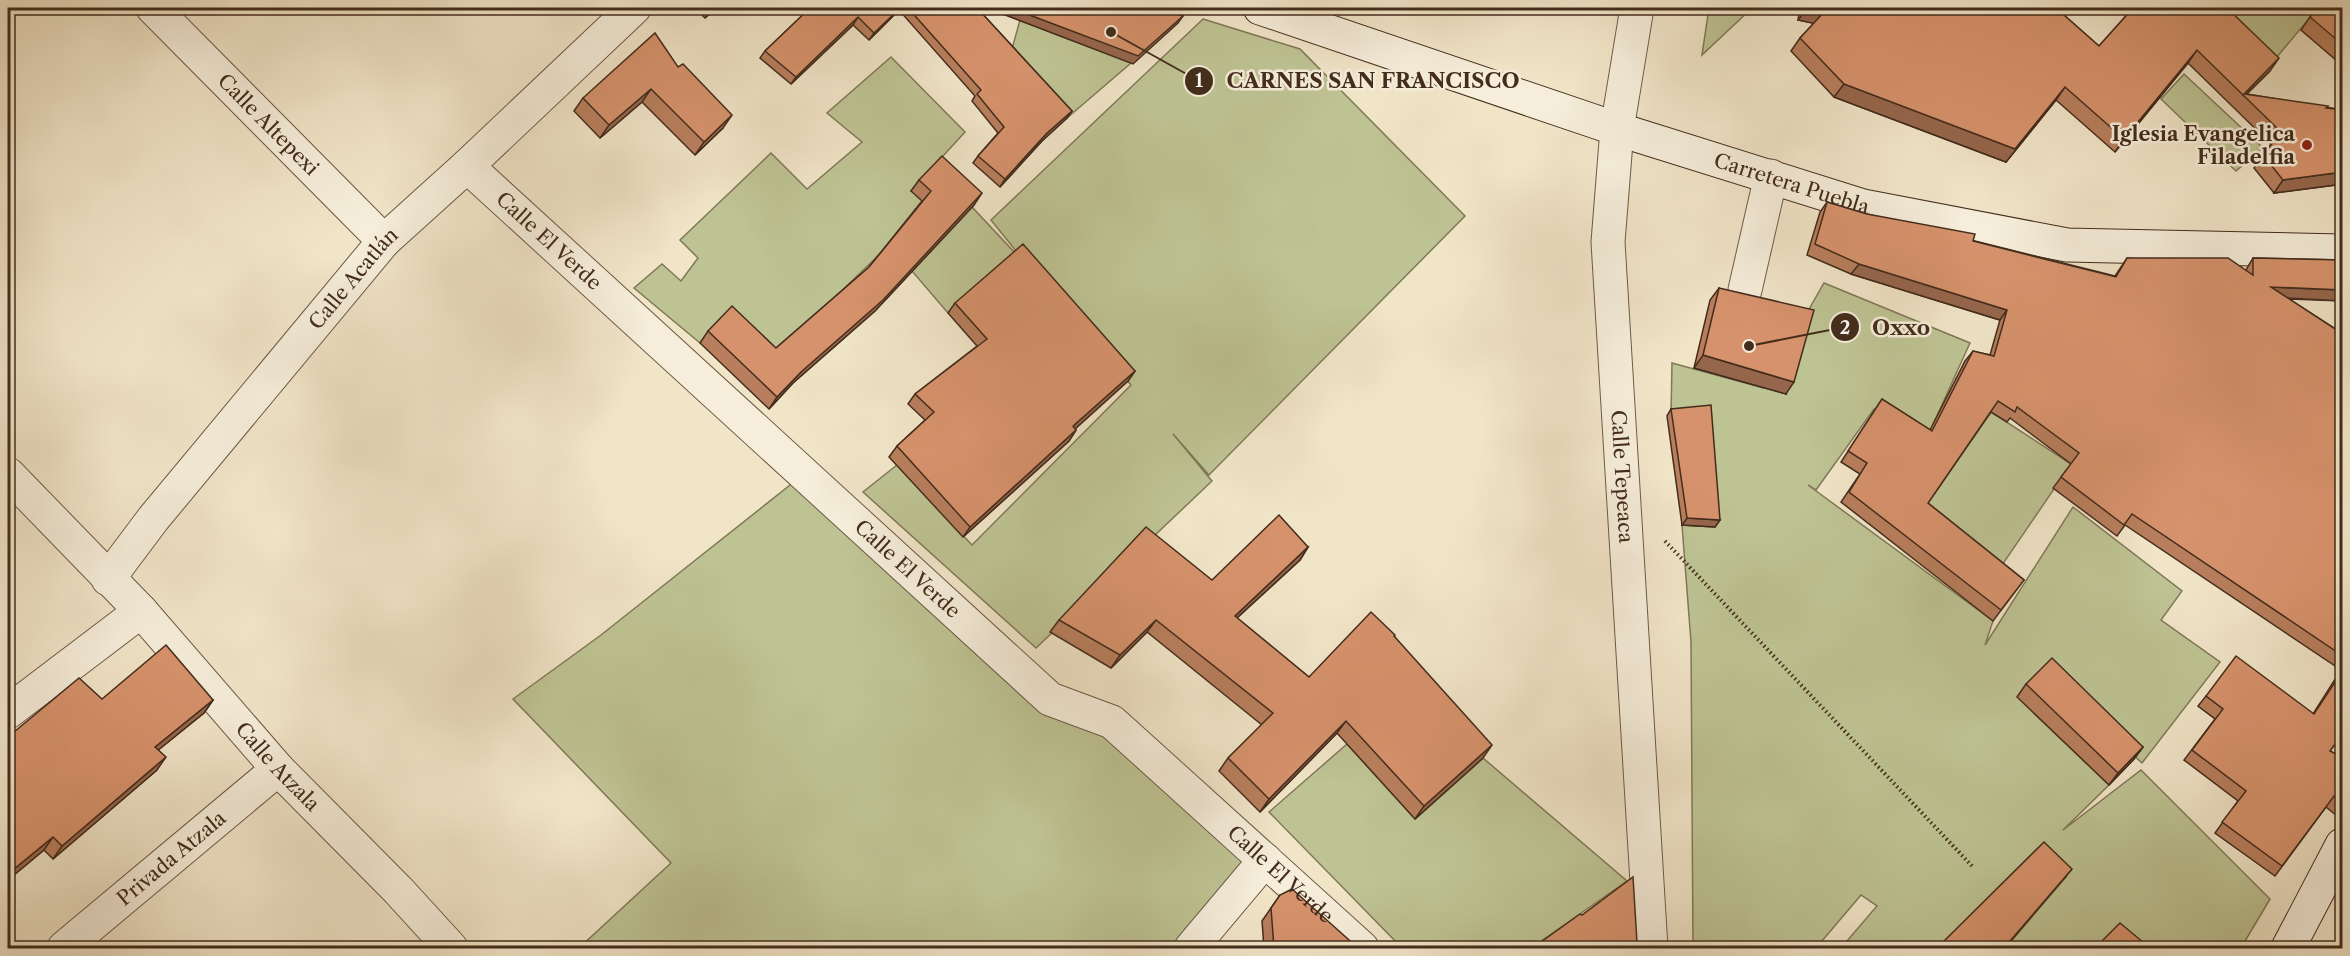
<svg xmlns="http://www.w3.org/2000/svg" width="2350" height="956" font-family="'Libre Caslon Text',serif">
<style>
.green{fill:#bec393;stroke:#807858;stroke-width:1.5}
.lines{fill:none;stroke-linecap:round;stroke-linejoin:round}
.pedestrian-casing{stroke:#6e5a47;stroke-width:35}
.minor-casing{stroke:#6e5a47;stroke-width:35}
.secondary-casing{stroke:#432c1c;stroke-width:35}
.path{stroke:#432c1c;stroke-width:4;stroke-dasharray:1.5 3;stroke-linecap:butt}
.pedestrian{stroke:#f6eedb;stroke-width:33}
.minor{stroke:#f6eedb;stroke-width:33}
.secondary{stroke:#f6eedb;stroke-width:33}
.wall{fill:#b87e5d;stroke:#432c1c;stroke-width:1.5}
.shaded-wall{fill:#96664c;stroke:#432c1c;stroke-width:1.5}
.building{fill:#d6926c;stroke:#432c1c;stroke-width:1.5}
.poi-dot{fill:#8f2418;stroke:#f6eedb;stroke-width:2}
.labels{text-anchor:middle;stroke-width:5;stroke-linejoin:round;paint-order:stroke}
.street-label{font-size:20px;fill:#432c1c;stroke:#f6eedb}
.poi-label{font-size:20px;font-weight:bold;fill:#432c1c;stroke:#f6eedb;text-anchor:end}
.leader{fill:none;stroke:#432c1c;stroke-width:2}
.callout-dot{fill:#432c1c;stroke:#f6eedb;stroke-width:2}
.mark-label{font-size:18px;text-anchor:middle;font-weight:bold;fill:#fff}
.callout-label{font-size:21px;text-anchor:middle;font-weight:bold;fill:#432c1c;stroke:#f6eedb;stroke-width:5;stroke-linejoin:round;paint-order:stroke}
</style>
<rect width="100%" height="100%" fill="#f1e5c8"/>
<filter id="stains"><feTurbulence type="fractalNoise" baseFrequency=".00333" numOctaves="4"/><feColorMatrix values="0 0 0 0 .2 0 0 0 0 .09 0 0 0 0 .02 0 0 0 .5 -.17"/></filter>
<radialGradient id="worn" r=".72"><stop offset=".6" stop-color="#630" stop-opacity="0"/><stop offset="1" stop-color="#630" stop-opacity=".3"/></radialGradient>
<g class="green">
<polygon points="1709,8 1752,8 1702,55"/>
<polygon points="2204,8 2318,8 2271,64"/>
<polygon points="1203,19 1300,49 1465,216 1209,475 1173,434 1212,481 1036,648 863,492 897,465 972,545 1131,385 1055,299 991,220"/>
<polygon points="1020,20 1131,63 1067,118 1010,56"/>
<polygon points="891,57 965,132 911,191 972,207 1016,254 948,313 912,271 886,248 769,361 724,317 700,343 634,288 662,264 681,281 698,258 680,240 771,153 807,189 862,142 827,113"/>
<polygon points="2184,74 2263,148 2236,171 2161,99"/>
<polygon points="1824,283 1970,343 1925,442 1874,409 1816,490 1808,485 1993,621 1985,645 2073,507 2182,591 2161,620 2220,662 2142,763 2043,671 2018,697 2109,785 2063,830 2141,770 2270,899 2241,948 2005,948 2067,876 1939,948 1841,948 1877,906 1861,895 1816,948 1693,948 1691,642 1682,525 1715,526 1671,415 1672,363 1764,388"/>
<polygon points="1985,408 2071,464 1996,574 1921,514"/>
<polygon points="804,474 1050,699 1100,718 1265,860 1190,948 579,948 671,863 513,699 601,635"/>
<polygon points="1347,744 1415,819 1483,758 1627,881 1531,948 1402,948 1269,812"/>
</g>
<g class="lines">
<g class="pedestrian-casing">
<polyline id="pedestrian" points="1745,290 1771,176"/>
</g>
<g class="minor-casing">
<g id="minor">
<path id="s1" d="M153 8 384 241"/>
<path id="s2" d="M1637 8 1617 129 1608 242 1651 948"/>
<path id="s3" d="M467 166 1050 699 1112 722 1362 948"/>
<path id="s4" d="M8 474 141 611 278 769 398 890 451 948"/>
<path id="s5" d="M108 579 153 519 384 241 467 166 634 8"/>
<polyline points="8,712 141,611"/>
<path id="s6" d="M64 948 278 769"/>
<polyline points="1191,948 1265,860"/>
</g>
</g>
<g class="secondary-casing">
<g id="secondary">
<path id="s7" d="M1260 8 1617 129 1863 206 2067 245 2342 251"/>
<polyline points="2288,948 2342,845"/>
</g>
</g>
<polyline class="path" points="1665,541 1973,867"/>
<use href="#pedestrian" class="pedestrian"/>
<use href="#minor" class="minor"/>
<use href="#secondary" class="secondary"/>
</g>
<g class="wall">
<polygon points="695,8 716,8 705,18"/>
<polygon points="810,8 977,8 1072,111 1067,118 1042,141 1000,187 973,163 978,156 998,133 972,101 975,96 899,10 869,40 853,25 791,84 760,58 765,51"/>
<polygon points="1800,8 2056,8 2099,46 2133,8 2270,71 2247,94 2343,110 2343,184 2274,193 2254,168 2271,144 2188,63 2115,152 2056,100 2006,162 1834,97 1791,51 1800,38 1814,23 1798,20"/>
<polygon points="2343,8 2343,66 2301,30 2310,17"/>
<polygon points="678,67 723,128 695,155 642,102 600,138 574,111 583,98"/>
<polygon points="919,180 974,205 875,311 793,383 769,409 700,343 708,331 776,348 869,267 922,201 911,191"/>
<polygon points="1827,202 1867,214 2115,276 2127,258 2246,270 2253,258 2343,260 2343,301 2289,299 2343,334 2343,733 2330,751 2343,758 2343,821 2326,807 2275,876 2215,833 2238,801 2184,760 2215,719 2198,706 2206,696 2313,714 2341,670 2125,525 2117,536 2053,488 2071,464 2010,418 2007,422 1991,412 1928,503 2024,580 1993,621 1841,502 1860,474 1841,462 1882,399 1930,430 1965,361 1973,351 1990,355 2000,320 1851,274 1807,255 1820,212"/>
<polygon points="1719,288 1786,394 1694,368 1710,300"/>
<polygon points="955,303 1135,371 1128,381 1075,429 1076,430 1069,441 963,537 889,457 897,446 925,420 908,404 915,394 977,346 948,313"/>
<polygon points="1671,409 1720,520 1715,527 1682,525 1667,416"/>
<polygon points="1308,547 1300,560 1237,618 1309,677 1394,636 1483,758 1415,819 1337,733 1260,812 1219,771 1228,758 1262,725 1147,632 1111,668 1050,632 1059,620 1212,580"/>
<polygon points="2026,684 2143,747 2134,759 2109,785 2017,697"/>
<polygon points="102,699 213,700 204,713 158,750 157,770 53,859 44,850 8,880 8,737"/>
<polygon points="1280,895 1358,948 1264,948 1262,921"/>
<polygon points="1582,915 1637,942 1640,948 1536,948 1541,942"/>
</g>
<g class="shaded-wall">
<polygon points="713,8 716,8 705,18 711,10"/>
<polygon points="900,8 901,8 869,40 874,33"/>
<polygon points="987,8 1011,8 1183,16 1178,23 1133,64"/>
<polygon points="1807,8 1825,11 1816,24 1798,20"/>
<polygon points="858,17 853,25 791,84 796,77"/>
<polygon points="2197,50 2188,63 2115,152 2124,139"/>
<polygon points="2279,58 2270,71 2244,96 2243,95"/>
<polygon points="1844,84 2065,87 2056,100 2006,162 1834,97"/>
<polygon points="651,89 642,102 600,138 609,125"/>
<polygon points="1072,111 1067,118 1042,141 1000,187 1005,179 1047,133"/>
<polygon points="732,115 723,128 695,155 704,142"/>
<polygon points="2343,172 2343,184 2274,193 2283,180"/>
<polygon points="982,193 974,205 875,311 793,383 769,409 777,397 801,372"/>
<polygon points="1859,264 2007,310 2000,320 1851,274"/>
<polygon points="2271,287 2343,290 2343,301 2264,297"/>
<polygon points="1703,355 1794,382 1786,394 1694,368"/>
<polygon points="1135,371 1128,381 1066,437 1073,426"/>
<polygon points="1076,430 1069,441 963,537 970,527"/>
<polygon points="1687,518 1720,520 1715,527 1682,525"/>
<polygon points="1308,547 1300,560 1226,628 1235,616"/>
<polygon points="1156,620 1147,632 1111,668 1120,655"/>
<polygon points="213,700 204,713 146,760 155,747"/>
<polygon points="1346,721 1337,733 1260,812 1269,799"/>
<polygon points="1492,745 1483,758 1415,819 1424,806"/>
<polygon points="2143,747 2134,759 2109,785 2118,773"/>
<polygon points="166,757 157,770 53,859 62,846"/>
<polygon points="53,837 44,850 8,880 8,874"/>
<polygon points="2072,869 2005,948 2004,948"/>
</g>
<g class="building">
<polygon points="810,8 900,8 874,33 858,17 796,77 765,51"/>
<polygon points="908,8 977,8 1072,111 1047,133 1005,179 978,156 1004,127 977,94 981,90"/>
<polygon points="1011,8 1158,8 1183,16 1138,56"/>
<polygon points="1808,8 2056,8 2099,46 2133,8 2227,8 2279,58 2244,94 2328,106 2326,108 2343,110 2343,172 2283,180 2263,155 2281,132 2197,50 2124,139 2065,87 2015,149 1844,84 1800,38 1825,11"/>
<polygon points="2318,8 2343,8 2343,45 2310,17"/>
<polygon points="655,33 678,67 683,64 732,115 704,142 651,89 609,125 583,98"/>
<polygon points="942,156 982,193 883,300 801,372 777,397 708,331 732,306 776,348 869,267 931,191 919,180"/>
<polygon points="1827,202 1867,214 1975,234 1973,241 2116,277 2127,258 2228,258 2253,275 2253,258 2343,260 2343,290 2271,287 2343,334 2343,656 2132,514 2124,525 2061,477 2079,453 2017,407 2015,412 1998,401 1928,503 2024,580 2001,610 1849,492 1867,463 1848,451 1882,399 1932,431 1973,351 1994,356 2007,310 1859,264 1815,244"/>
<polygon points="1023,244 1135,371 1073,426 1076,430 970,527 897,446 934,412 915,394 987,339 955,303"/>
<polygon points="1719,288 1814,310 1794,382 1703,355"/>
<polygon points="1711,405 1720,520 1687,518 1671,409"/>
<polygon points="1279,515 1308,547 1235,616 1309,677 1371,612 1395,635 1394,636 1492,745 1424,806 1346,721 1269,799 1228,758 1273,713 1156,620 1120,655 1059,620 1146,527 1212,580"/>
<polygon points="166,645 213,700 155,747 166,757 62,846 53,837 8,874 8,737 79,678 102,699"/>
<polygon points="2236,656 2314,714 2343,670 2343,733 2330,751 2343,758 2343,804 2334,796 2282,866 2222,822 2246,791 2192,750 2223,709 2206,696"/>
<polygon points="2052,658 2143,747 2118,773 2026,684"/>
<polygon points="2044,842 2072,869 2004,948 1937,948"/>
<polygon points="1633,877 1637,942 1640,948 1547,948 1541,942 1580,914 1582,915"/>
<polygon points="1292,889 1358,948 1274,948 1271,908 1280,895"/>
<polygon points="2120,923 2150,948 2095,948"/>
<polygon points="2343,939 2343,948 2335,948"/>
</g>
<circle class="poi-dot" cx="2307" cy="145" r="6"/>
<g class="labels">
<g class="street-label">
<text dy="7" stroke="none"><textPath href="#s1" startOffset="164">Calle Altepexi</textPath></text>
<text dy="7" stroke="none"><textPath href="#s7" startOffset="560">Carretera Puebla</textPath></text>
<text dy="7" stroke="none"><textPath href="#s3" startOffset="111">Calle El Verde</textPath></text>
<text dy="7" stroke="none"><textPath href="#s5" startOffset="388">Calle Acatlán</textPath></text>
<text dy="7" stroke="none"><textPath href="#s2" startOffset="471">Calle Tepeaca</textPath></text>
<text dy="7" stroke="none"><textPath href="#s3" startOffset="597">Calle El Verde</textPath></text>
<text dy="7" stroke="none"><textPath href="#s4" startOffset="398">Calle Atzala</textPath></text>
<text dy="7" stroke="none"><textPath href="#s6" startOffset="140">Privada Atzala</textPath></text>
<text dy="7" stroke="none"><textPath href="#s3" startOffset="1083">Calle El Verde</textPath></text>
</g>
<g class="poi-label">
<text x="2295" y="141">Iglesia Evangelica<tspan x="2295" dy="23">Filadelfia</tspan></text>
</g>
</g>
<path class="leader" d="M1111 32L1199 81M1749 346L1845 327"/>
<g class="callout-dot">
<circle cx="1111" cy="32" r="6"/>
<circle cx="1749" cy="346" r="6"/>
<circle cx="1199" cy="81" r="15"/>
<circle cx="1845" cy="327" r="15"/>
</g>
<g class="mark-label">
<text x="1199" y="87">1</text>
<text x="1845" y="334">2</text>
</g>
<g class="callout-label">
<text x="1373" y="88">CARNES SAN FRANCISCO</text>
<text x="1901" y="335">Oxxo</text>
</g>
<rect width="2350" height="956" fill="none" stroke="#f1e5c8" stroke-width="30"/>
<rect x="9" y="9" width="2332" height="938" fill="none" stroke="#432c1c" stroke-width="3"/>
<rect x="15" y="15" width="2320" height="926" fill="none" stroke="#432c1c" stroke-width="1.5"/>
<rect width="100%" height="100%" filter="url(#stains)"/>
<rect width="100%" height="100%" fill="url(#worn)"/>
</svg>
